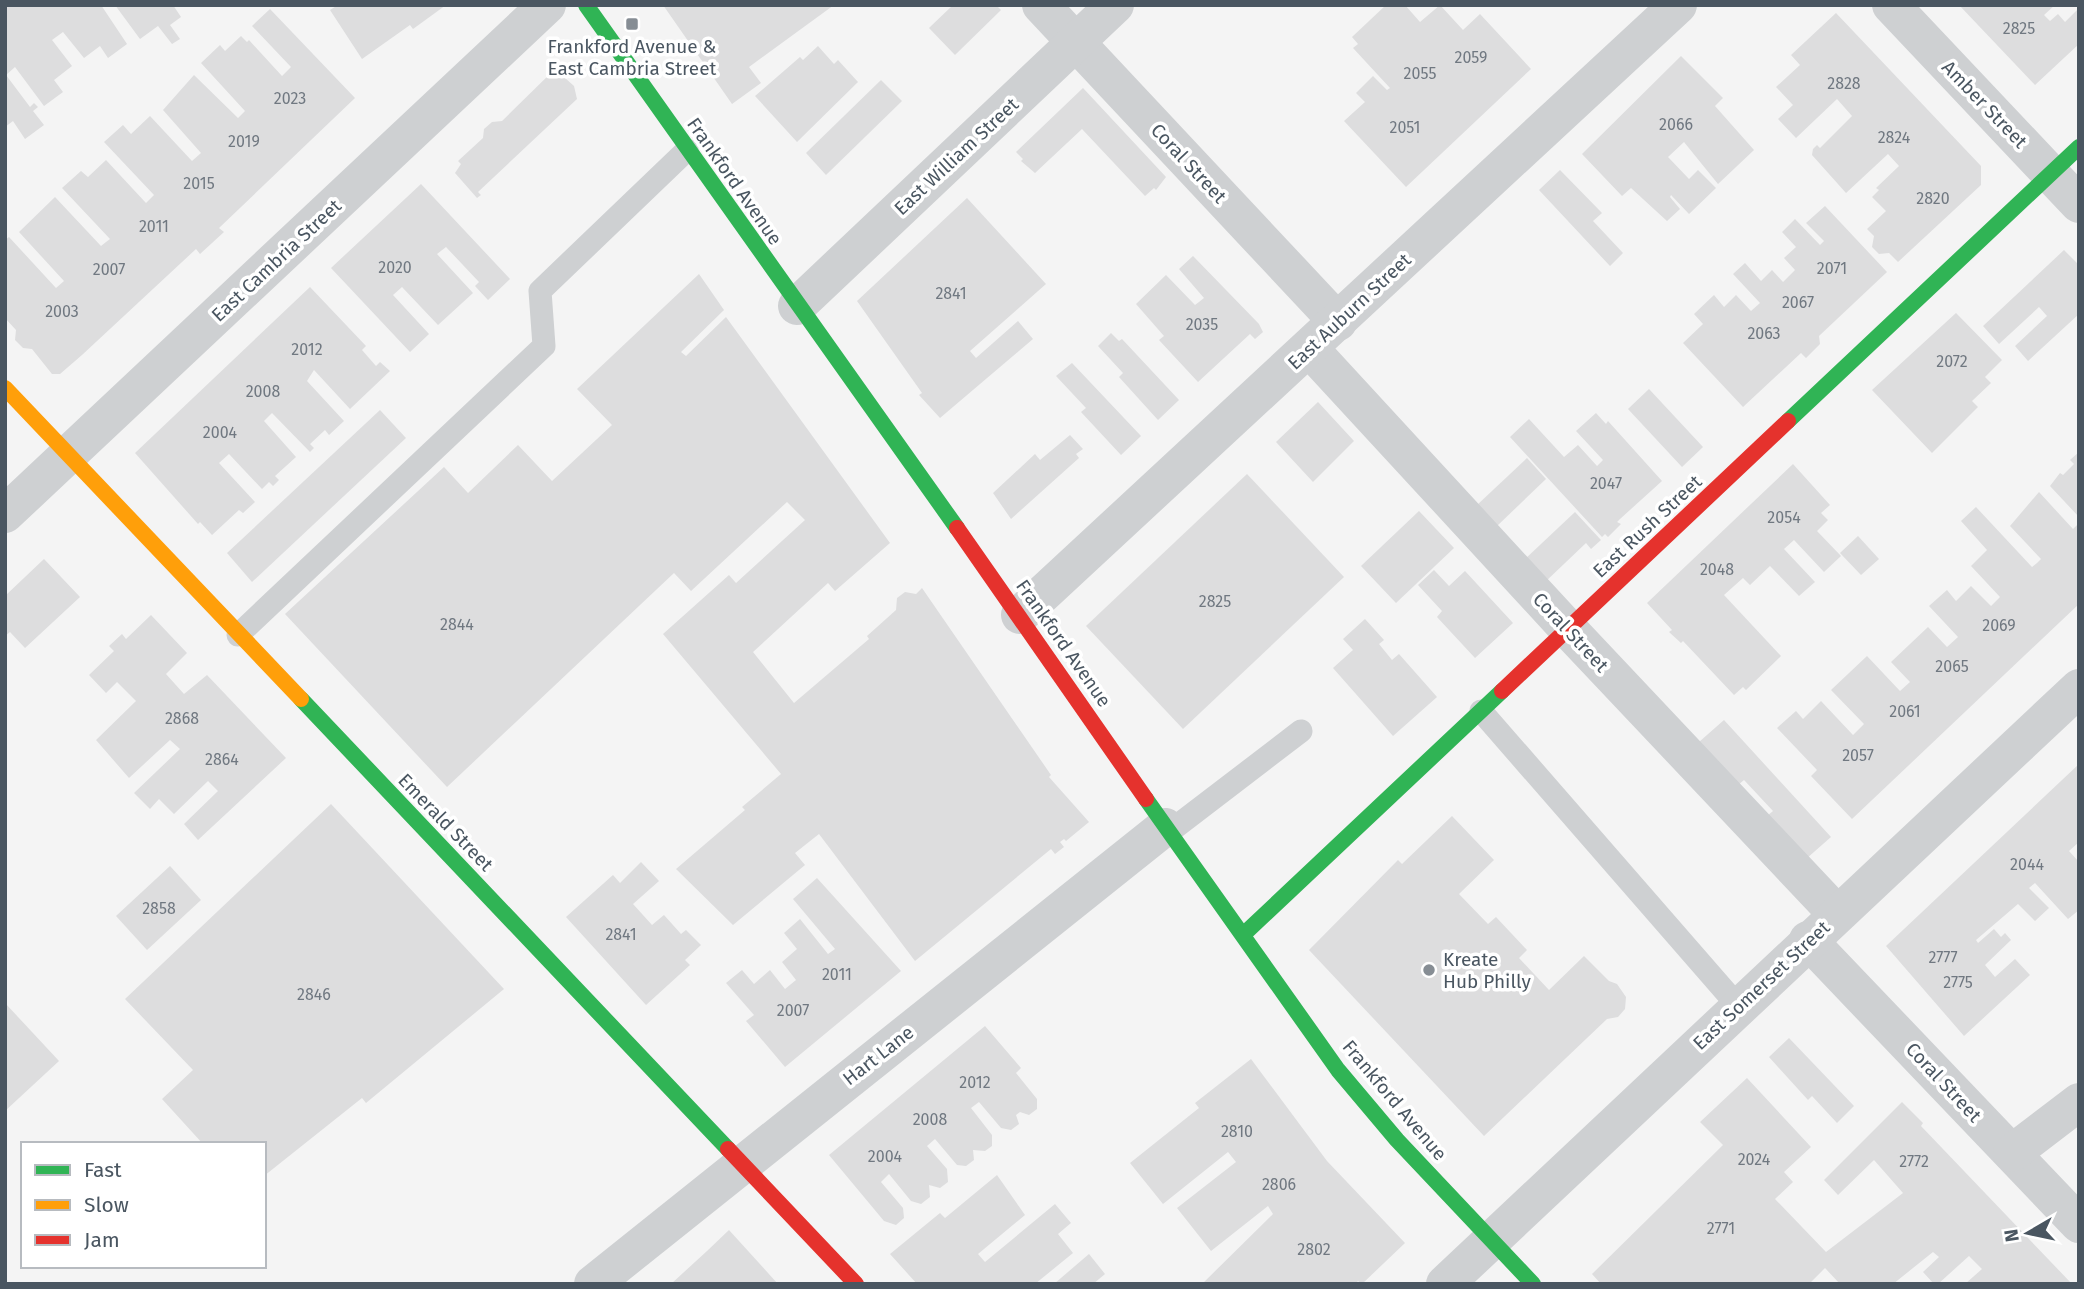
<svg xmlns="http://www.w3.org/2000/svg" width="2084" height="1289" font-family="'Fira Sans',sans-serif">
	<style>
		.building { fill: #ddddde }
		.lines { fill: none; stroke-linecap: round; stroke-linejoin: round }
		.lane { stroke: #ced0d2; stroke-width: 23 }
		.street { stroke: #ced0d2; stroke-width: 38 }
		.fast { stroke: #30b455; stroke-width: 16 }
		.slow { stroke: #ff9f0a; stroke-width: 16 }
		.jam { stroke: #e5322d; stroke-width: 16 }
		.poi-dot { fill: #868d94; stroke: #fff; stroke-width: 2.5 }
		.labels { text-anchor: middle; stroke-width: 7; stroke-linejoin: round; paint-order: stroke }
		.number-label { font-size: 16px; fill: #707881 }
		.poi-label { font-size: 19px; fill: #4a5661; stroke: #fff }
		.street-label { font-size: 19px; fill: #4a5661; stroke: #fff }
	</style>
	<rect width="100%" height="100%" fill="#f4f4f4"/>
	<g class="building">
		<polygon points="5,5 101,5 127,44 108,58 100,46 84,58 63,32 52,40 72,66 54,80 63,92 44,106 15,67 6,75 30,107 34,103 38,107 33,111 44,125 25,139 13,121 5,127"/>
		<polygon points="115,5 173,5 181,17 170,25 180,39 172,44 158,26 140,39"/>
		<polygon points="338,5 446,5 413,29 410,25 362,59 330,10"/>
		<polygon points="663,5 834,5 749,67 761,83 732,104"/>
		<polygon points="953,5 996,5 1001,10 955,55 929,28"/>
		<polygon points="1386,5 1405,5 1420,22 1440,5 1463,30 1480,14 1531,69 1406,187 1344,121 1365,102 1356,93 1373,76 1387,90 1390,88 1353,48 1358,44 1352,37"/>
		<polygon points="1959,5 2055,5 2044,15 2050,21 2058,14 2065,22 2079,8 2079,44 2035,85"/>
		<polygon points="270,9 355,98 219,228 224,232 200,254 196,249 82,355 60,374 52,374 32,349 23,348 15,340 16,330 5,318 5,240 9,237 56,288 64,281 19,232 55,197 101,246 106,242 110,239 62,188 81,171 88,177 106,160 146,203 154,195 104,142 123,125 131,134 150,116 192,161 201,153 163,110 194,75 238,118 245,111 201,63 220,45 225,51 241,36 247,42 249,40 282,76 291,67 252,26"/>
		<polygon points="1836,13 1981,166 1981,185 1898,262 1889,253 1879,254 1872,247 1874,236 1867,229 1886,211 1872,197 1879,190 1876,188 1899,166 1888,154 1846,193 1812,155 1813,149 1817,145 1820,148 1852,116 1837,99 1796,138 1778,119 1793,105 1776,87 1800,65 1791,55"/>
		<polygon points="818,46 834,64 838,60 858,82 797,142 755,96 800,57 803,60"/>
		<polygon points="1681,56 1723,98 1715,106 1754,150 1718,184 1684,142 1668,157 1689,179 1698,170 1716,188 1689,214 1671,195 1670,197 1680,209 1667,221 1631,188 1622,196 1582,154"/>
		<polygon points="555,69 574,86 577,99 478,192 481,195 477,198 455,173 461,164 458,161 483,138 484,129 492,122 502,121"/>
		<polygon points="881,80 902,101 826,175 806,153"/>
		<polygon points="1083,88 1166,177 1156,190 1154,188 1145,196 1082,129 1035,173 1021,161 1023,159 1016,152"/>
		<polygon points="1560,170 1602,213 1593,221 1623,253 1610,266 1539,190"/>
		<polygon points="421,184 510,279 488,300 475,286 479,282 446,247 437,254 473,293 438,325 402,287 393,295 429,334 410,352 331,268"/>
		<polygon points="967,198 1046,284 970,351 976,358 1018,321 1033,339 940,418 919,395 922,393 857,301"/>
		<polygon points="1825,206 1887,272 1819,336 1820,344 1806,358 1801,353 1743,407 1683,343 1703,324 1694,314 1714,295 1724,307 1736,295 1751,311 1760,303 1733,274 1745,263 1761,281 1772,270 1783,282 1795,270 1784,258 1796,247 1782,232 1795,219 1820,245 1824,241 1806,223"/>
		<polygon points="2064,250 2079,265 2079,314 2028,361 2015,346 2047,316 2039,307 1999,344 1983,326"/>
		<polygon points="1193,256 1259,324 1263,332 1255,339 1250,334 1198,382 1159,340 1164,336 1136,304 1166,275 1195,305 1199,302 1204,298 1179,269"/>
		<polygon points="699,274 724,310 681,352 686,356 726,317 890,543 835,591 828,583 753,652 794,703 869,639 867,636 896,610 897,598 905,592 916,594 922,588 1051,775 1049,777 1089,822 1066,841 1064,839 1060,842 1064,847 1055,854 1051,849 915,961 819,834 795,853 805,865 733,925 676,869 745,810 742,807 781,774 663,634 729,575 736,583 805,520 787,502 691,591 674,573 447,787 285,614 444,467 468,493 518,445 552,481 612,425 577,389"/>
		<polygon points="310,287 366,346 362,350 376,366 380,362 390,371 350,409 314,370 307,381 344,421 329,435 325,430 310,444 314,448 310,452 272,413 264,421 296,457 275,476 279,480 273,486 269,482 262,489 229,454 219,463 255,502 243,513 239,510 212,535 200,522 198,524 135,453"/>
		<polygon points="1956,313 2002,360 1985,377 1991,383 1972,401 1978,407 1932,453 1872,390"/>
		<polygon points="1111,333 1119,341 1122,339 1179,400 1158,420 1119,377 1123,373 1098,346"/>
		<polygon points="1072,363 1141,436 1121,455 1081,412 1086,408 1056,376"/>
		<polygon points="1649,389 1703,447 1682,467 1628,409"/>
		<polygon points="1318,402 1354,441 1313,482 1276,442"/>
		<polygon points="380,410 406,438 252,582 227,553"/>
		<polygon points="1596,413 1606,424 1608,421 1662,481 1620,519 1617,522 1621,524 1608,537 1605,534 1602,537 1510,437 1529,419 1564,457 1578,445 1597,466 1603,460 1576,431"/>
		<polygon points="1070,435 1083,449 1076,454 1079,458 1011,519 993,493 1035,454 1040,460"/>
		<polygon points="2079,452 2079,517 2050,486 2060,473 2063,475 2074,464 2070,460"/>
		<polygon points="1527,458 1546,479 1496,527 1476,506"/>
		<polygon points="1793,464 1830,505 1821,513 1828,520 1817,531 1841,556 1824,572 1794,540 1784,549 1815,582 1799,596 1770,566 1750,585 1743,578 1724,595 1781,656 1746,690 1743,687 1734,695 1683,641 1681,643 1669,632 1672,630 1647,603"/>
		<polygon points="1247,474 1344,577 1183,729 1086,626"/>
		<polygon points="2039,492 2073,529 2079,523 2079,604 1852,819 1811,776 1817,770 1777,728 1796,711 1803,719 1821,701 1853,735 1864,724 1831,690 1867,656 1900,691 1910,682 1891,662 1928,627 1947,647 1958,637 1929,606 1947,590 1956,601 1971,586 1991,606 2000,597 1971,566 1987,550 1961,521 1976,507 2032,567 2037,563 2041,559 2010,526"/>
		<polygon points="1419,511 1454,548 1396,603 1361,566"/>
		<polygon points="1575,512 1601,540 1591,549 1586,543 1544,583 1523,561"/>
		<polygon points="1858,536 1879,559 1861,575 1840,553"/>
		<polygon points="44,559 80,597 25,648 10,632 5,636 5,596"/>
		<polygon points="1434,570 1449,586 1465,571 1513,623 1475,658 1437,617 1442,611 1418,585"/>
		<polygon points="151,615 187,653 166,674 184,694 207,675 286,758 198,840 184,824 218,791 208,781 174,814 159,799 150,809 134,793 180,749 170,740 129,778 96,740 136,701 117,682 106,693 89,675 114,651 109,646 122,634 126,639"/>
		<polygon points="1365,619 1384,640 1379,644 1392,660 1399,654 1437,697 1393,736 1333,668 1353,650 1343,639"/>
		<polygon points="1724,720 1831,837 1806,859 1767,816 1773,811 1744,780 1738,785 1699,742"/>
		<polygon points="2079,764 2079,842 2069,851 2079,862 2079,910 2068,919 2035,883 2029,888 2049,908 2035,921 2018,904 1976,940 1978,943 1994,929 2001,937 2005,933 2011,940 1985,965 1995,977 2015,959 2030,975 1964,1036 1886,946"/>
		<polygon points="331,804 504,989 366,1103 362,1098 264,1176 264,1144 203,1144 162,1099 193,1070 125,999"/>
		<polygon points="1452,816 1494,860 1459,894 1488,924 1496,917 1527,950 1519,958 1549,990 1584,956 1609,981 1617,984 1626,997 1625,1009 1618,1017 1607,1019 1484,1136 1309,950 1398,860 1402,864"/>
		<polygon points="641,862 659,881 633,904 652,925 664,915 681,934 686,930 701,945 685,960 690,965 646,1005 566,917 613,875 620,883"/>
		<polygon points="170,866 201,900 147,950 116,916"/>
		<polygon points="817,878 901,971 785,1067 746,1021 754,1015 726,983 742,970 754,984 770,970 785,989 796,980 782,962 797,949 784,933 800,919 828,954 835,949 793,899"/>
		<polygon points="5,1003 59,1061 5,1111"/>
		<polygon points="985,1026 1021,1068 1016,1073 1037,1099 1037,1109 1029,1115 1020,1112 1016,1115 1019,1124 1011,1130 1001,1128 979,1102 971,1108 992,1135 992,1146 985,1151 973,1150 974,1160 966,1166 957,1165 935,1139 927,1146 947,1169 948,1182 940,1188 929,1185 930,1197 921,1204 911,1201 889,1174 881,1182 903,1208 904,1218 896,1225 884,1221 829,1155"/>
		<polygon points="1789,1038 1854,1106 1837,1123 1812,1096 1808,1100 1769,1057"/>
		<polygon points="1251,1059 1327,1161 1405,1243 1362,1284 1358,1281 1355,1284 1202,1284 1273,1214 1268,1206 1211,1251 1177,1208 1236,1162 1228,1152 1163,1204 1130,1163 1199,1108 1195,1103"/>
		<polygon points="1747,1078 1811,1147 1784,1172 1793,1182 1775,1199 1826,1252 1903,1193 1874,1160 1838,1195 1824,1180 1902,1102 1923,1123 1921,1126 2072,1284 1965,1284 1982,1269 1969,1256 1938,1284 1934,1284 1923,1272 1939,1257 1933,1252 1893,1284 1840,1284 1825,1268 1809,1284 1601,1284 1592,1274 1723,1145 1700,1122"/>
		<polygon points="997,1175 1025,1215 978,1254 985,1262 1055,1204 1071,1223 1058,1234 1073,1253 1035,1284 917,1284 890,1254 940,1213 945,1218"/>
		<polygon points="729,1230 778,1284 671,1284 707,1251"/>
		<polygon points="1089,1254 1105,1274 1093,1284 1054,1284"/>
	</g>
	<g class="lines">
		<g class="lane">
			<polyline points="238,635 544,346 540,291 687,150"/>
			<polyline points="1481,711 1738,1006"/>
			<polyline points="1169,832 1301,731"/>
		</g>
		<g class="street">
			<polyline points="1041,5 1338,322"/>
			<polyline points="1891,5 2079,204"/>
			<polyline points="797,306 1115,5"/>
			<polyline points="1309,348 1568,629 1837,914"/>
			<polyline points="5,514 547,5"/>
			<polyline points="1020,615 1678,5"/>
			<polyline points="1808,940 2079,1224"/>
			<polyline points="2012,1153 2079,1102"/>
			<polyline points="593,1284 1165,827"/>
			<polyline points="1445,1284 2079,688"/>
		</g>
		<g class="fast">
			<polyline points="586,5 957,528"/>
			<polyline points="1788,421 2079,147"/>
			<polyline points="301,699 728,1149"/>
			<polyline points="1146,799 1338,1070 1397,1140 1533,1284"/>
			<polyline points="1244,934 1502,691"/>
		</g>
		<polyline class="slow" points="5,388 301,699"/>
		<g class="jam">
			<polyline points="957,528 1146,799"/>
			<polyline points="1502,691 1788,421"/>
			<polyline points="728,1149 856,1284"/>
		</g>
	</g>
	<g class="poi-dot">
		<rect x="625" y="17" width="14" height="14" rx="3.5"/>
		<circle cx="1429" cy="970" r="7"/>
	</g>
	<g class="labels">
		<g class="number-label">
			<text x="2019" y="34">2825</text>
			<text x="1471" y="63">2059</text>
			<text x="1420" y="79">2055</text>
			<text x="1844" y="89">2828</text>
			<text x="290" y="104">2023</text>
			<text x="1676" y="130">2066</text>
			<text x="1405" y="133">2051</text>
			<text x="1894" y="143">2824</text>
			<text x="244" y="147">2019</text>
			<text x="199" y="189">2015</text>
			<text x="1933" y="204">2820</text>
			<text x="154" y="232">2011</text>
			<text x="395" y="273">2020</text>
			<text x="1832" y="274">2071</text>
			<text x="109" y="275">2007</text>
			<text x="951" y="299">2841</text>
			<text x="1798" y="308">2067</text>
			<text x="62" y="317">2003</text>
			<text x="1202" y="330">2035</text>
			<text x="1764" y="339">2063</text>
			<text x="307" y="355">2012</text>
			<text x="1952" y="367">2072</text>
			<text x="263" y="397">2008</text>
			<text x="220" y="438">2004</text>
			<text x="1606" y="489">2047</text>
			<text x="1784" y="523">2054</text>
			<text x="1717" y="575">2048</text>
			<text x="1215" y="607">2825</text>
			<text x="457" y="630">2844</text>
			<text x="1999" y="631">2069</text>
			<text x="1952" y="672">2065</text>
			<text x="1905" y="717">2061</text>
			<text x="182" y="724">2868</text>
			<text x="1858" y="761">2057</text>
			<text x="222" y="765">2864</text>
			<text x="2027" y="870">2044</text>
			<text x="159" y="914">2858</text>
			<text x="621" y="940">2841</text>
			<text x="1943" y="963">2777</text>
			<text x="837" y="980">2011</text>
			<text x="1958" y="988">2775</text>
			<text x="314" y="1000">2846</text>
			<text x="793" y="1016">2007</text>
			<text x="975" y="1088">2012</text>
			<text x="930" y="1125">2008</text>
			<text x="1237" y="1137">2810</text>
			<text x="885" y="1162">2004</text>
			<text x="1754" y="1165">2024</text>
			<text x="1914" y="1167">2772</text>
			<text x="1279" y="1190">2806</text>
			<text x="1721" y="1234">2771</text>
			<text x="1314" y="1255">2802</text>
		</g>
		<g class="poi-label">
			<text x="632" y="53">Frankford Avenue &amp;<tspan x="632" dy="22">East Cambria Street</tspan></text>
			<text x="1443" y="966" text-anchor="start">Kreate<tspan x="1443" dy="22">Hub Philly</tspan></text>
		</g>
		<g class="street-label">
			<text transform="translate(1985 104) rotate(46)" y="7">Amber Street</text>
			<text transform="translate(956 156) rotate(-43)" y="7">East William Street</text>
			<text transform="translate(1189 163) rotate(47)" y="7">Coral Street</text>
			<text transform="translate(735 181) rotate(55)" y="7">Frankford Avenue</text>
			<text transform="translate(276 260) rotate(-43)" y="7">East Cambria Street</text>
			<text transform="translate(1349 311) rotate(-43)" y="7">East Auburn Street</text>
			<text transform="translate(1647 526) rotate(-43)" y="7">East Rush Street</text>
			<text transform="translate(1571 632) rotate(47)" y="7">Coral Street</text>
			<text transform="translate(1064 643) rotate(55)" y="7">Frankford Avenue</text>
			<text transform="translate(446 822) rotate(46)" y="7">Emerald Street</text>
			<text transform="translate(1761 985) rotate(-43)" y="7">East Somerset Street</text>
			<text transform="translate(878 1055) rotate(-38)" y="7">Hart Lane</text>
			<text transform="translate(1944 1082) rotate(47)" y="7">Coral Street</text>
			<text transform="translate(1395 1100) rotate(50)" y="7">Frankford Avenue</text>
		</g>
	</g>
	<rect width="2084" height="1289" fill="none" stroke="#4a5661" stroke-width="14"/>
	<rect x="21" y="1142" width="245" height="126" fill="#ffffff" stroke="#b7bbc0" stroke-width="2"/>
	<rect x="35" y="1165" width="35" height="10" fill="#30b455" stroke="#b7bbc0" stroke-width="2"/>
	<text x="84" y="1177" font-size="21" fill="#4a5661">Fast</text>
	<rect x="35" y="1200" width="35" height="10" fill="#ff9f0a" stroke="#b7bbc0" stroke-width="2"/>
	<text x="84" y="1212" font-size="21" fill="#4a5661">Slow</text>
	<rect x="35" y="1235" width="35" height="10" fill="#e5322d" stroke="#b7bbc0" stroke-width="2"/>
	<text x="84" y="1247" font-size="21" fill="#4a5661">Jam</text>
	<g transform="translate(2028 1233) rotate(261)" stroke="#ffffff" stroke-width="5" paint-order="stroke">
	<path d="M0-5L12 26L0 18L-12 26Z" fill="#4a5661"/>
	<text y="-10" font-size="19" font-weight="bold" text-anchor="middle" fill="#4a5661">N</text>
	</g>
</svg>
